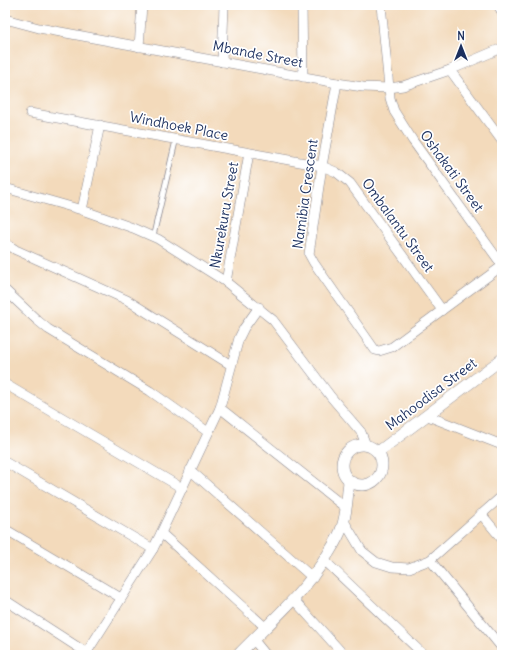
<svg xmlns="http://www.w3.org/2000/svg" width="507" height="660" font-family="Delius,sans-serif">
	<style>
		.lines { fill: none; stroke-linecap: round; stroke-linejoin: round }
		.service-casing { stroke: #87848c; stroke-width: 6 }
		.minor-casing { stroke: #87848c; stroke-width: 10 }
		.tertiary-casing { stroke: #87848c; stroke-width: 12 }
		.service { stroke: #fff; stroke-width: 4.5 }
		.minor { stroke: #fff; stroke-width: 9 }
		.tertiary { stroke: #fff; stroke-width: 11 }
		.labels { text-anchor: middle; stroke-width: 3.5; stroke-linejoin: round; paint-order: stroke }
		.street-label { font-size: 14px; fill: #1b2f5e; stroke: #fff }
	</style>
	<rect width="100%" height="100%" fill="#fff"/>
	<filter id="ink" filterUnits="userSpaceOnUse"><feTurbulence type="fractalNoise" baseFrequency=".025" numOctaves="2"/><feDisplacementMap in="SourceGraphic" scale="8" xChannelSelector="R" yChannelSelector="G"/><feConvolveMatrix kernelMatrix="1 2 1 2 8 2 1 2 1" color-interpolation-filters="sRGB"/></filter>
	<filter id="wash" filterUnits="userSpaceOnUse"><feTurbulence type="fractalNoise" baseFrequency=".012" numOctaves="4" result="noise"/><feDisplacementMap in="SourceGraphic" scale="16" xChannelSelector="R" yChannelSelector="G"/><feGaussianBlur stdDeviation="0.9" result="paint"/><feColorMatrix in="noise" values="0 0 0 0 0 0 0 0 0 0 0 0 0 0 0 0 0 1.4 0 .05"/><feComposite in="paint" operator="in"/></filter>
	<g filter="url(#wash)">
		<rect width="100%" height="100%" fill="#f3dabb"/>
	</g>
	<g filter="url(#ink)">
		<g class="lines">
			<defs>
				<polyline id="service" points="153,237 176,139"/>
				<g id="minor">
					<polyline points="302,5 303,77"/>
					<polyline points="381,5 390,98 394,111 413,141 502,265"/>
					<polyline points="498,5 502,12"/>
					<polyline points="5,19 39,28 337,83 363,87 389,88 403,86 450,70 502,48"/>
					<polyline points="139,47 142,5"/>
					<polyline points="222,62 224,5"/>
					<polyline points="450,70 502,141"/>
					<polyline points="337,83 322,166 309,254 314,263 375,350 379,351 392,347 502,266"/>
					<polyline points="30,113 322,166 336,172 350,183 442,310"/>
					<polyline points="5,188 82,210 133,228 158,239 226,282 273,320 331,397 361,432 366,445"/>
					<polyline points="82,210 100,125"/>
					<polyline points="5,243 16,250 127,300 231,365"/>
					<polyline points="226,282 249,153"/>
					<polyline points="5,290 37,320 48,329 150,391 208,432"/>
					<polyline points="5,384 182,488"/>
					<polyline points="220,408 346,508"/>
					<polyline points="428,416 502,445"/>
					<polyline points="5,462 153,549"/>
					<polyline points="190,470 313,578"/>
					<polyline points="481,514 502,539"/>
					<polyline points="344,521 362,551 376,562 392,567 409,568 430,560 502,496"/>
					<polyline points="5,529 121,598"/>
					<polyline points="161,533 265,627"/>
					<polyline points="324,560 424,655"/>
					<polyline points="430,560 502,648"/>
					<polyline points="5,600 90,655"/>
					<polyline points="294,600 344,655"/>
					<polyline points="253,639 266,655"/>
					<polyline points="85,655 153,549 161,533 220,408 239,338 244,328 259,307"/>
				</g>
				<g id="tertiary">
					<circle cx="362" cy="465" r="20"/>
					<polyline points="378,452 502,359"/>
					<path d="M 238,655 C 270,622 303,595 328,554 C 333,546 339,537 342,527 C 347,513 347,497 349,482"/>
				</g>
			</defs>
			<use href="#service" class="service-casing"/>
			<use href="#minor" class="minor-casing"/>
			<use href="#tertiary" class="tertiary-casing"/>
			<use href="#service" class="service"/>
			<use href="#minor" class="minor"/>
			<use href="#tertiary" class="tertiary"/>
		</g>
	</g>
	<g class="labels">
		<g class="street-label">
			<text transform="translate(258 54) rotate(11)" y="5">Mbande Street</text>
			<text transform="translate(179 126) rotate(11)" y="5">Windhoek Place</text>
			<text transform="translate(452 171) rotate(54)" y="5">Oshakati Street</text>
			<text transform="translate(305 194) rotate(-82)" y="5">Namibia Crescent</text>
			<text transform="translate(224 215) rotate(-80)" y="5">Nkurekuru Street</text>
			<text transform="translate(398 225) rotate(54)" y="5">Ombalantu Street</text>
			<text transform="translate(431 394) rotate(-37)" y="5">Mahoodisa Street</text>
		</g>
	</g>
	<rect width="507" height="660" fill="none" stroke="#fff" stroke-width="20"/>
	<g transform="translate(461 46)" stroke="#ffffff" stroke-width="3" paint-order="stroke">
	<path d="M0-3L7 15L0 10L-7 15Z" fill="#1b2f5e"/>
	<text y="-6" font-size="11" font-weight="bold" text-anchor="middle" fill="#1b2f5e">N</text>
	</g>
</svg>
